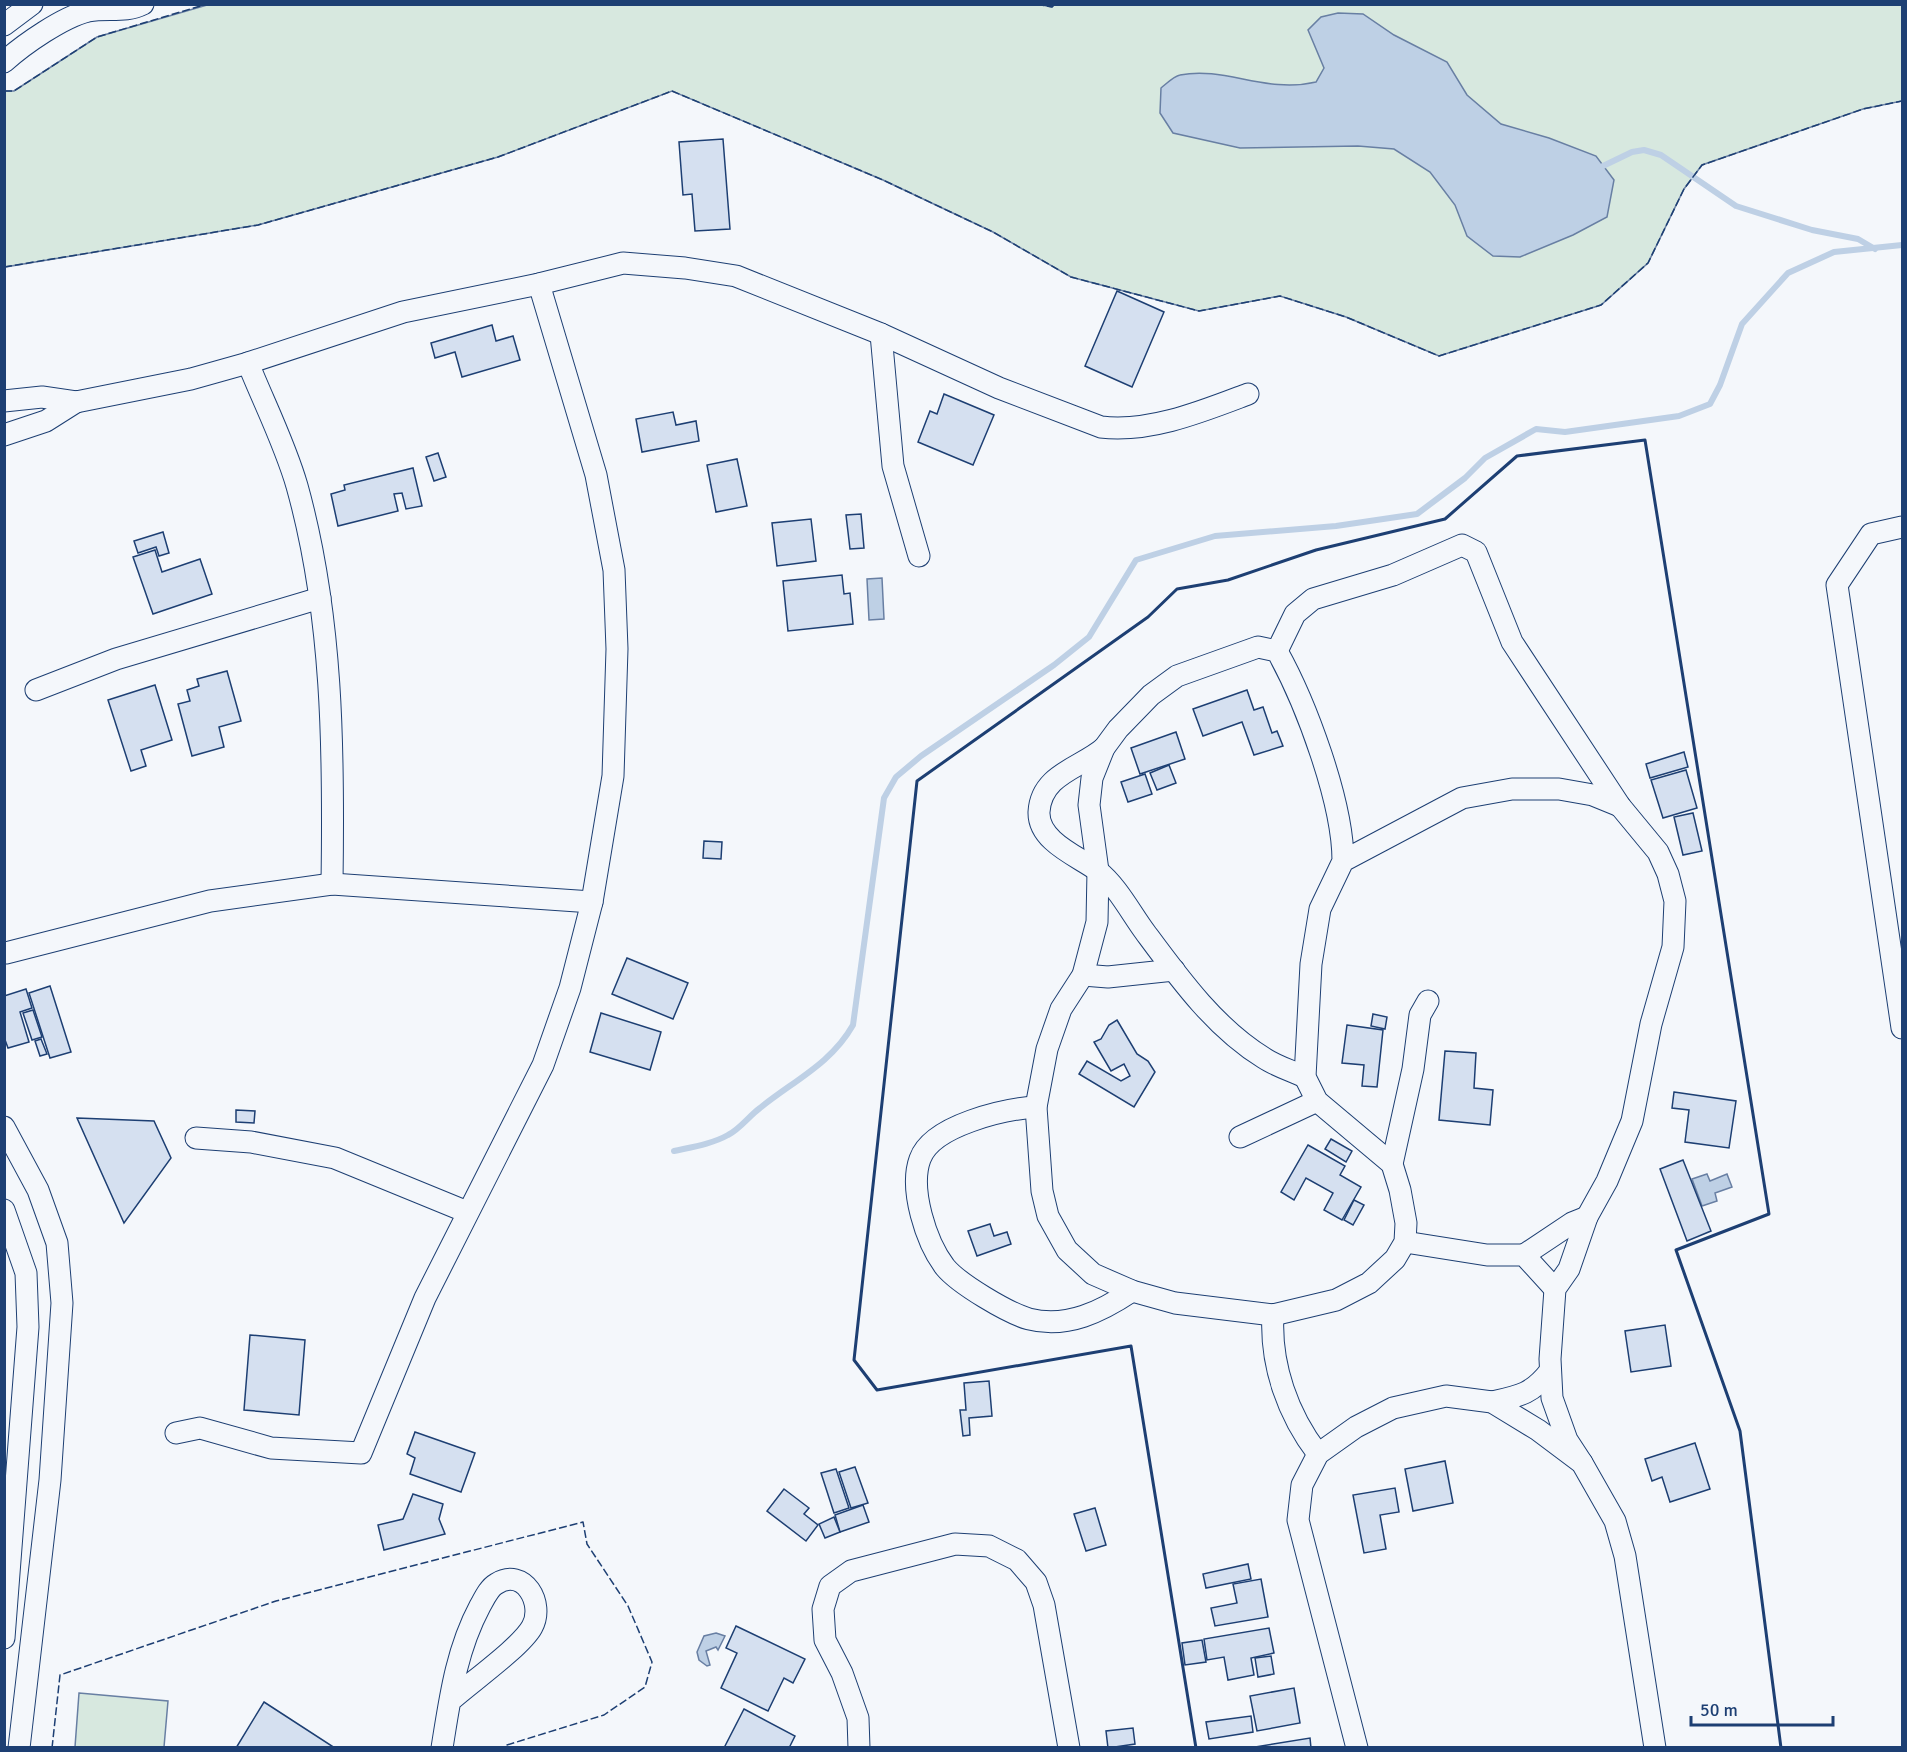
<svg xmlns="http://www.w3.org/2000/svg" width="1907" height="1752" font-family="Signika,sans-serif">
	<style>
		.green { fill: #d7e8df; stroke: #687fa3; stroke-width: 1.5 }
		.water { fill: #bed0e5; stroke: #687fa3; stroke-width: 1.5 }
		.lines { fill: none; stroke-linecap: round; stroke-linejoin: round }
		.stream { stroke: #bed0e5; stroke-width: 6 }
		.building { fill: #d5e0f0; stroke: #1d3f73; stroke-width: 1.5 }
		.minor-casing { stroke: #1d3f73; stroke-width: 23 }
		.minor { stroke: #f4f7fb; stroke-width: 21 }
		.fence { stroke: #1d3f73; stroke-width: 1.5; stroke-dasharray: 8 3; stroke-linecap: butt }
		.wall { stroke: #1d3f73; stroke-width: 3 }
	</style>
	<rect width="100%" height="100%" fill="#f4f7fb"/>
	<g class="green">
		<polygon points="1036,4 1052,7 1055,4 1902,5 1902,101 1863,109 1702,165 1684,189 1648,263 1601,305 1439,356 1346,317 1280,296 1199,311 1071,277 993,232 883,180 672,91 498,157 258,225 5,267 5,91 14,91 97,37 207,5"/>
		<polygon points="79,1693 168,1701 164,1747 75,1747"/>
	</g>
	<g class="water">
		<path d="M 1338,13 L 1363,14 L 1394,35 L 1447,62 L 1467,95 L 1501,124 L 1549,138 L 1596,156 L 1614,180 L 1607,217 L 1573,235 L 1520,257 L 1493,256 L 1467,236 L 1455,205 L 1430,172 L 1394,149 L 1358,146 L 1240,148 L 1173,133 L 1160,113 L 1161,88 C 1166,84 1174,76 1180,75 C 1225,66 1266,94 1316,82 L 1324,68 L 1308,30 L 1321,17 Z"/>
		<polygon points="882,578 884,619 869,620 867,579"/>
		<polygon points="1707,1174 1710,1181 1727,1174 1732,1187 1715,1193 1717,1201 1702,1206 1692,1179"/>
		<polygon points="716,1633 725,1636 718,1650 716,1647 706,1651 710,1665 707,1666 699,1660 697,1652 704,1636"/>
	</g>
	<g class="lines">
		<g class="stream">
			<polyline points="1603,166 1632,152 1644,150 1661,155 1736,206 1812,230 1858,239 1875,249"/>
			<path d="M 674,1151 C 692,1147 712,1144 728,1135 C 740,1129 749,1116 760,1108 C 793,1081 831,1064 853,1025 L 884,798 L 896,777 L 921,756 L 1054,665 L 1089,637 L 1136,560 L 1215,536 L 1336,526 L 1417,514 L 1465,478 L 1485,458 L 1536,429 L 1565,432 L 1679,416 L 1710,404 L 1720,385 L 1742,324 L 1788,273 L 1834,252 L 1902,245"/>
		</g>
	</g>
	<g class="building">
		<polygon points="723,139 730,229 695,231 692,194 683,195 679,142"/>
		<polygon points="1117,291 1164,312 1132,387 1085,366"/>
		<polygon points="492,325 496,341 513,336 520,360 462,377 455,352 435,358 431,343"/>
		<polygon points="944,394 994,415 973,465 918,442 930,411 937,414"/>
		<polygon points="673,412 676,425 696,421 699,441 642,452 636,419"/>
		<polygon points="438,453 446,477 434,481 426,457"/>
		<polygon points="737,459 747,506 716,512 707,465"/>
		<polygon points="413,468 422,506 406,509 402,493 394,494 398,511 338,526 331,494 345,490 344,485"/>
		<polygon points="861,514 864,548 850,549 846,515"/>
		<polygon points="811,519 816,561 777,566 772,523"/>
		<polygon points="163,532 169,553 159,556 156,547 138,553 134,541"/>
		<polygon points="155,550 162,572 200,559 212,594 153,614 133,557"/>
		<polygon points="842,575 844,594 850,593 853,624 788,631 783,581"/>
		<polygon points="227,671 241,721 219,727 224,747 192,756 178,704 190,701 187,690 199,686 197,679"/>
		<polygon points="155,685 172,740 141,750 146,766 131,771 108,700"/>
		<polygon points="1247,690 1254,710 1263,707 1272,733 1277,731 1283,746 1254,755 1242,722 1203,736 1193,709"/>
		<polygon points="1176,732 1185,759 1140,774 1131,748"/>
		<polygon points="1684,752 1688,767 1650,778 1646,764"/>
		<polygon points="1169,765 1176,783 1157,790 1150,773"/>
		<polygon points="1686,770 1697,808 1663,818 1651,780"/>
		<polygon points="1145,774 1152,794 1128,802 1121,782"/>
		<polygon points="1693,813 1702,851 1683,855 1674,817"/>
		<polygon points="704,841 722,842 721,859 703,858"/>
		<polygon points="627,958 688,983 673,1019 612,994"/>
		<polygon points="50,986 71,1052 50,1058 29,993"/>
		<polygon points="26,989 32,1008 20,1012 29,1042 8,1048 4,1037 4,996"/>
		<polygon points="33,1010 42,1037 32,1040 23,1013"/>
		<polygon points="601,1013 661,1032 650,1070 590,1052"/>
		<polygon points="1373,1014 1387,1017 1385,1029 1371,1026"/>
		<polygon points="1117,1020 1137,1054 1148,1061 1155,1072 1134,1107 1079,1074 1087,1061 1121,1081 1130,1076 1124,1064 1111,1071 1094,1042 1101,1039 1109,1025"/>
		<polygon points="1347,1025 1383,1030 1377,1087 1362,1086 1364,1065 1342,1063"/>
		<polygon points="41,1039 47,1054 40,1056 35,1041"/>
		<polygon points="1445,1051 1476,1053 1474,1088 1493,1090 1490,1125 1439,1120"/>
		<polygon points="1674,1092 1736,1101 1729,1148 1685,1142 1689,1110 1672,1108"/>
		<polygon points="236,1110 255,1111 254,1123 236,1122"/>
		<polygon points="77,1118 154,1121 171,1158 124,1223"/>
		<polygon points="1331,1139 1352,1151 1346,1162 1325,1149"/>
		<polygon points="1308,1145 1345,1166 1340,1175 1361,1187 1342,1220 1324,1210 1333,1193 1306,1178 1294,1200 1281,1192"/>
		<polygon points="1683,1160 1711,1231 1687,1241 1660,1169"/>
		<polygon points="1354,1200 1364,1205 1353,1225 1344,1220"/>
		<polygon points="990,1224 994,1236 1007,1232 1011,1244 977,1256 968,1231"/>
		<polygon points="1665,1325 1671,1366 1631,1372 1625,1331"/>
		<polygon points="250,1335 305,1340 299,1415 244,1410"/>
		<polygon points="989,1381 992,1416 969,1418 970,1435 963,1436 960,1410 966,1410 964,1383"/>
		<polygon points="415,1432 475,1453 461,1492 410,1474 415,1458 407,1454"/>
		<polygon points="1695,1443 1710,1489 1670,1502 1662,1477 1652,1481 1645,1459"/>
		<polygon points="1445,1461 1453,1503 1413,1511 1405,1469"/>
		<polygon points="855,1467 868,1503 851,1508 839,1472"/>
		<polygon points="836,1469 849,1508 834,1513 821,1473"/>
		<polygon points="1395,1488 1399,1512 1380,1515 1386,1549 1364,1553 1353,1495"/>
		<polygon points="784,1489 809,1508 804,1514 818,1525 806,1541 767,1511"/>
		<polygon points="413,1494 443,1504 439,1519 445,1534 384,1550 378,1525 403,1519"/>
		<polygon points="863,1505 869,1522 840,1532 835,1515"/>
		<polygon points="1095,1508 1106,1545 1086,1551 1074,1514"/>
		<polygon points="834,1517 840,1532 825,1538 819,1524"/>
		<polygon points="1248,1564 1251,1579 1206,1588 1203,1574"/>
		<polygon points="1261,1579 1268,1617 1215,1626 1211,1608 1237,1603 1233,1584"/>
		<polygon points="736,1626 805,1659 793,1683 784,1678 768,1711 721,1688 737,1653 726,1648"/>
		<polygon points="1269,1628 1274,1653 1251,1658 1254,1675 1228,1680 1224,1657 1207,1660 1204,1639"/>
		<polygon points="1202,1640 1206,1662 1185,1665 1182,1643"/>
		<polygon points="1271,1656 1274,1674 1258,1677 1255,1658"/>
		<polygon points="1294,1688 1300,1723 1257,1731 1250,1696"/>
		<polygon points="264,1702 335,1748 236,1748"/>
		<polygon points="744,1709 795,1736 789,1748 724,1748"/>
		<polygon points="1251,1716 1253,1732 1209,1739 1206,1722"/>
		<polygon points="1133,1728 1135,1744 1108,1748 1106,1731"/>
		<polygon points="1310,1738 1311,1748 1249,1748"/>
	</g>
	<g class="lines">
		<defs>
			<g id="minor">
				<polyline points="4,25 32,4"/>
				<path d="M 4,62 C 24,44 63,17 88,11 C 107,7 125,13 143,4"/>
				<polyline points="881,334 893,466 919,556"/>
				<path d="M 248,363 C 264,403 285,444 297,486 C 333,615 334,751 332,884"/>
				<path d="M 4,401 L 42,397 L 76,402 L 191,379 L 248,363 L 403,312 L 539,284 L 623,263 L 685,268 L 736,276 L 881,334 L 999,388 L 1101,427 C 1150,433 1203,411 1248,394"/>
				<polyline points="4,435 46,421 76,402"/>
				<polyline points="1902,527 1871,534 1837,585 1902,1028"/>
				<polyline points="1277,651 1295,614 1313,599 1393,575 1462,545 1476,552 1512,642 1620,806 1658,852 1668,874 1675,901 1673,947 1651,1024 1632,1121 1607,1181 1587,1217 1569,1269 1555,1289 1550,1359 1552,1398 1567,1440 1582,1463"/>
				<polyline points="36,690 116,659 320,598"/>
				<path d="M 1104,748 C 1081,768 1041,774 1039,812 C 1038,842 1080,857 1098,871 C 1117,886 1131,913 1145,932 C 1179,978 1215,1028 1264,1058 C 1276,1066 1292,1071 1305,1077"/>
				<path d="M 1343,861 C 1343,802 1306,703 1277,651 L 1258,647 L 1177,676 L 1151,695 L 1118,729 L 1104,748 L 1092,778 L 1089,805 L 1098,871 L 1097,922 L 1083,975 L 1061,1009 L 1047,1049 L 1036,1107 L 1042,1191 L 1048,1216 L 1067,1250 L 1093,1274 L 1132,1291 L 1175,1303 L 1273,1315 L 1336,1300 L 1369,1283 L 1395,1259 L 1405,1242 L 1406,1223 L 1400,1190 L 1392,1164 L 1317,1101 L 1305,1077 L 1311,964 L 1320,909 L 1343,861 L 1462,798 L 1512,789 L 1559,789 L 1593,795 L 1620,806"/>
				<polyline points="6,953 210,901 332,884 592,902"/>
				<polyline points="1083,975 1108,977 1174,970"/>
				<path d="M 1036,1107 C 1005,1109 932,1125 920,1159 C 909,1189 926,1242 945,1267 C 959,1284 1008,1313 1029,1319 C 1067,1329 1102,1311 1132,1291"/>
				<polyline points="4,1127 38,1190 57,1243 62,1303 50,1480 19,1748"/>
				<polyline points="1240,1137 1317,1101"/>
				<polyline points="196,1138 251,1142 335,1158 467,1212"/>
				<polyline points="1392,1164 1413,1069 1420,1015 1428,1001"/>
				<polyline points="4,1210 26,1273 28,1327 4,1638"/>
				<polyline points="1405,1242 1487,1255 1524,1255 1555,1289"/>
				<polyline points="1524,1255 1572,1223 1587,1217"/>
				<path d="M 1273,1315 C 1270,1365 1288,1415 1318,1454"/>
				<path d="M 1492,1402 C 1520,1396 1532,1394 1550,1371"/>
				<polyline points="176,1433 200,1428 271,1448 361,1453 425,1298 543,1065 570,988 592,902 613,776 617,649 614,570 596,475 539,284"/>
				<path d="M 442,1748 C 450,1698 456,1651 480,1606 C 484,1599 489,1588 496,1584 C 524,1566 545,1604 532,1627 C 521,1647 470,1683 450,1701"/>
				<polyline points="859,1748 858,1718 842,1673 825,1640 823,1609 830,1586 851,1571 955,1544 989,1546 1017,1560 1036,1582 1044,1605 1069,1748"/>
				<polyline points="1357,1748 1298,1520 1302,1485 1318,1454 1356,1427 1393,1408 1446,1396 1492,1402 1538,1430 1582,1463 1615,1521 1625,1556 1655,1748"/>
			</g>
		</defs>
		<use href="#minor" class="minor-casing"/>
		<use href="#minor" class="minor"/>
		<g class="fence">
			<polyline points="1036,4 1052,7 1055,4"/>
			<polyline points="4,91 14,91 97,37 207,4"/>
			<polyline points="4,267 258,225 498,157 672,91 883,180 993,232 1071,277 1199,311 1280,296 1346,317 1439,356 1601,305 1648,263 1684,189 1702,165 1863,109 1902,101"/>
			<polyline points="52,1748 60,1675 276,1601 583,1522 587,1544 628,1606 652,1662 645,1687 604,1715 507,1745 506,1748"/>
		</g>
		<polyline class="wall" points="1196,1748 1131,1346 877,1390 854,1360 917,781 1148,617 1177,589 1228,580 1316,550 1445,519 1517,456 1645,440 1769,1214 1676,1250 1740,1431 1781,1748"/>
	</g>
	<rect width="1907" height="1752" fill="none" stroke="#1d3f73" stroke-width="12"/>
	<path d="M1691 1716v9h142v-9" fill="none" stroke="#1d3f73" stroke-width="3"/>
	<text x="1700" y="1716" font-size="18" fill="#1d3f73" stroke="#f4f7fb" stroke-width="4.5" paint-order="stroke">50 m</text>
</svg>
